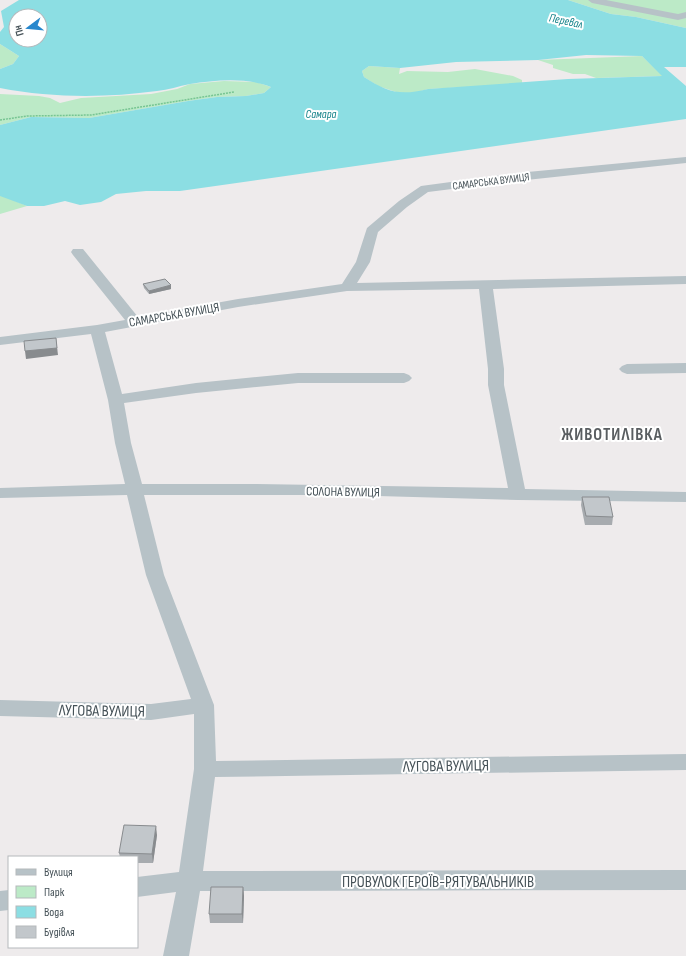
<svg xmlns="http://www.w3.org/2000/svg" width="686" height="956" font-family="'Sofia Sans Condensed',sans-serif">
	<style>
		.green { fill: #bceac7 }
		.water { fill: #8cdee3; fill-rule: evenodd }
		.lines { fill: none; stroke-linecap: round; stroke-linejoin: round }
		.path { stroke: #77c593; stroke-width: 1.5; stroke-dasharray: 2 1; stroke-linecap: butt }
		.minor { fill: #b7c2c7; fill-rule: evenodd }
		.wall { fill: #a7abaf }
		.shaded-wall { fill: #888b8e }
		.building { fill: #c2c7cb; stroke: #888b8e }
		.labels { text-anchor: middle; stroke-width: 4; stroke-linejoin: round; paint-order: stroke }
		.far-street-label { font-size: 11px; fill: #455157; stroke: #fff }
		.far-water-label { font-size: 12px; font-style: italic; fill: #16838a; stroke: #fff }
		.street-label { font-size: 13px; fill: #455157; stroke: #fff }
		.near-street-label { font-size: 16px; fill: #455157; stroke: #fff }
		.district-label { font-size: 17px; font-weight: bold; letter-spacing: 1px; fill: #595d60; stroke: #fff }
	</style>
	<rect width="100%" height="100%" fill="#eeebec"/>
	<g class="green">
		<polygon points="568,0 686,0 686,28 636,17 611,14"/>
		<polygon points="0,44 19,56 13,64 0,69"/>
		<polygon points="642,56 663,76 596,78 585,74 573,74 553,68 553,65 538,60"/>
		<polygon points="369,66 400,68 399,74 407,71 448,72 475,69 513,76 522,80 522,84 428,89 411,94 396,92 378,86 364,77 362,71"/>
		<polygon points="224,81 256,82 271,87 264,93 246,96 217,97 188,101 89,118 31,117 0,125 0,94 39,96 50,98 60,103 81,98 151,94 177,89 190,84"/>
		<polygon points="0,193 1,195 27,206 0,214"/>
	</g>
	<path class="water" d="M 19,0 L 568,0 L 611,14 L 636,17 L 686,28 L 686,67 L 664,67 L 686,86 L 686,119 L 180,191 L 146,191 L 116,194 L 101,202 L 80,205 L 65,201 L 44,206 L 27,206 L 0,196 L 0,125 L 31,117 L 89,118 L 188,101 L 217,97 L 246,96 L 264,93 L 271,87 C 247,77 215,80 190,84 C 179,86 168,90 157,91 C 105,98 52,98 0,88 L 0,69 L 13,64 L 19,56 L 0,44 L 0,32 L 4,27 L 1,11 ZM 16,16 L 40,16 L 40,40 L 16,40 ZM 586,55 L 642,56 L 662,76 L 568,79 L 428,89 C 400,96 387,92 364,77 L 362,71 L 369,66 L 400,68 L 456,62 L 538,60 Z"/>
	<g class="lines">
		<polyline class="path" points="0,120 27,116 91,115 234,92"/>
		<g class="minor">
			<polygon points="588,0 606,0 678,14 686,12 686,18 678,20 592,3"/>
			<path d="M 686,157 L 686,163 L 517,181 L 428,192 L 407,207 L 378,232 L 370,262 L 357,283 L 686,276 L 686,284 L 493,289 L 504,369 L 504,385 L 525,489 L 686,492 L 686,502 L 518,500 L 343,495 L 144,495 L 164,575 L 214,705 L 216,761 L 686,754 L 686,770 L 215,777 L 203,871 L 686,870 L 686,890 L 200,891 L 189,956 L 163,956 L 176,892 L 137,897 L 137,877 L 179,872 L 194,769 L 194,714 L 151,720 L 0,716 L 0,700 L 151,704 L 191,699 L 146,575 L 127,495 L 0,498 L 0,488 L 125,484 L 115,443 L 108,400 L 91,334 L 0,345 L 0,337 L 97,325 L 125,320 L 73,255 L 71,252 L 73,249 L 83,249 L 138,317 L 238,299 L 342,284 L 356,262 L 367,228 L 399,201 L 421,186 L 517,173 ZM 479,289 L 488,369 L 488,385 L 508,488 L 257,484 L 142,484 L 131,443 L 124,403 L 196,393 L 298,383 L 404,383 L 409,381 L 412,378 L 409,375 L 404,373 L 298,373 L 196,383 L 122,394 L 105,332 L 238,307 L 347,291 Z"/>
			<polygon points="686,363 686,373 627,374 622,372 619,369 622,366 627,364"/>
			<polygon points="9,890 9,910 0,911 0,891"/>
		</g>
	</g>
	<g class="wall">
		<polygon points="143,284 171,285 171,289 149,294 144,288"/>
		<polygon points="582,497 613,517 612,525 585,525 581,505"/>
		<polygon points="157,835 153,863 137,863 137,857 120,857 119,853"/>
		<polygon points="243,887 244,896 243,923 210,923 209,914"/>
	</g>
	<g class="shaded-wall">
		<polygon points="171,285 171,289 149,294 149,291"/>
		<polygon points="56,338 58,355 26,359 25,351"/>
		<polygon points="156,826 157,835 153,863 152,854"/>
		<polygon points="243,887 244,896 243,923 242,914"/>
	</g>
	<g class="building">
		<polygon points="165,279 171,285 149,291 143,284"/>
		<polygon points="56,338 57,348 25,351 24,341"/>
		<polygon points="582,497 609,497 613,517 586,516"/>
		<polygon points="124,825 156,826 152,854 119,853"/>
		<polygon points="211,887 243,887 242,914 209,914"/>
	</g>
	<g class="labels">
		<g class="far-street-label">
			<text transform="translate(491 181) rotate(-7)" y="4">САМАРСЬКА ВУЛИЦЯ</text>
		</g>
		<g class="far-water-label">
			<text transform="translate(566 21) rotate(12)" y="4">Перевал</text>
			<text x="321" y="118">Самара</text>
		</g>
		<g class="street-label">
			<text transform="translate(174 314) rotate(-10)" y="5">САМАРСЬКА ВУЛИЦЯ</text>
			<text transform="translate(343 491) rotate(1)" y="5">СОЛОНА ВУЛИЦЯ</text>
		</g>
		<g class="near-street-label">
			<text transform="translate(102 710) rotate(1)" y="6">ЛУГОВА ВУЛИЦЯ</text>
			<text transform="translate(446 765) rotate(-1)" y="6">ЛУГОВА ВУЛИЦЯ</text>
			<text x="438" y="887">ПРОВУЛОК ГЕРОЇВ-РЯТУВАЛЬНИКІВ</text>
		</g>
		<g class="district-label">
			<text x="612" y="440">ЖИВОТИЛІВКА</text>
		</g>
	</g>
	<rect x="8" y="856" width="130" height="92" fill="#ffffff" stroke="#b5b9bc"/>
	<rect x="16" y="869" width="20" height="6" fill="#b7c2c7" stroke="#b5b9bc"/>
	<text x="44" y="876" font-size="12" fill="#455157">Вулиця</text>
	<rect x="16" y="886" width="20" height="12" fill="#bceac7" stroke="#b5b9bc"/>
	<text x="44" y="896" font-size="12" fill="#455157">Парк</text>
	<rect x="16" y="906" width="20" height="12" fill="#8cdee3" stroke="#b5b9bc"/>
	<text x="44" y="916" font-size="12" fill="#455157">Вода</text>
	<rect x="16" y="926" width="20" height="12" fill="#c2c7cb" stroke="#b5b9bc"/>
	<text x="44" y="936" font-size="12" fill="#455157">Будівля</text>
	<g transform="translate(28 28) rotate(254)"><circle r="19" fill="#ffffff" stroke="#b5b9bc"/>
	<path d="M0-3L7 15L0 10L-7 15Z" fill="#2787cd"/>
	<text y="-6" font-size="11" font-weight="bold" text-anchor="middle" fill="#455157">Пн</text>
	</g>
</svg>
